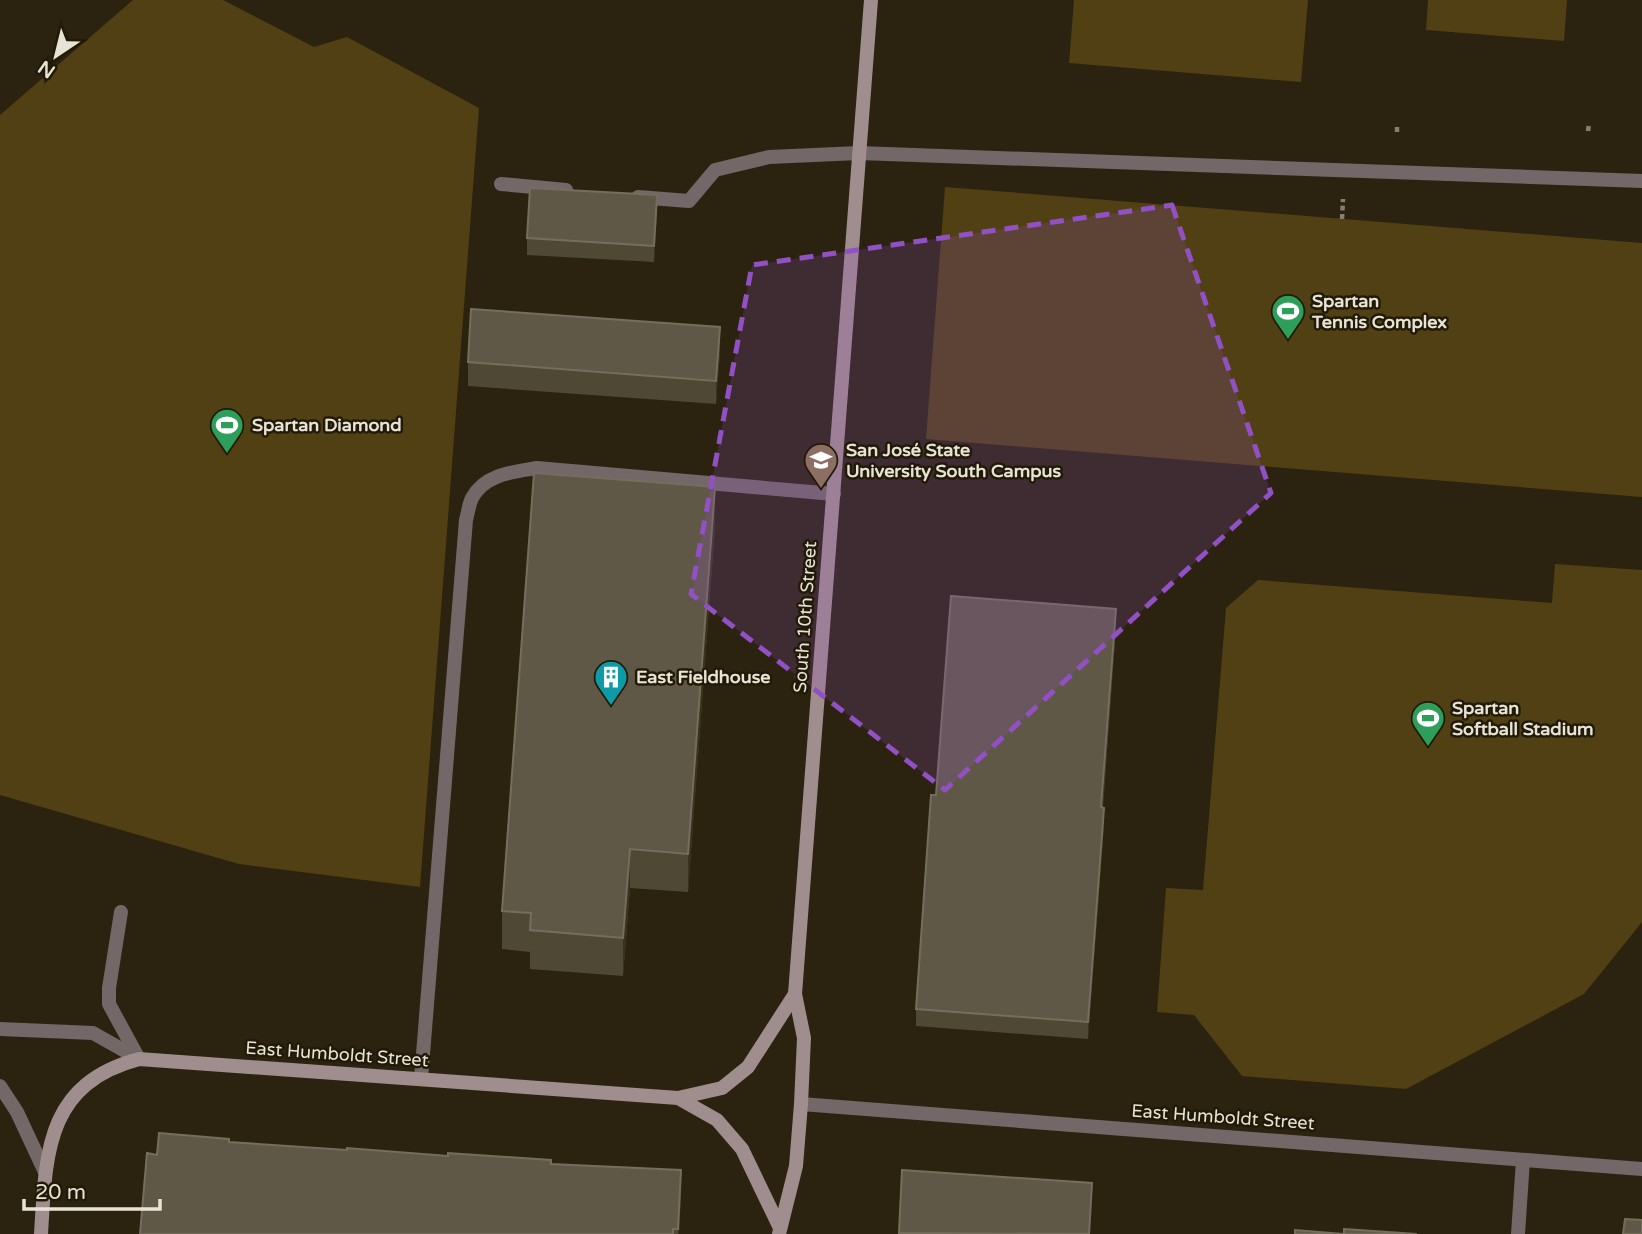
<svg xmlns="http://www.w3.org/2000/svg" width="1642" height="1234" font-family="'Varela Round',sans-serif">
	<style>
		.green { fill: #504013 }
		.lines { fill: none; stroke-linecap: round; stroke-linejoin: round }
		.path { stroke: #867f70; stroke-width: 4.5; stroke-dasharray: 5 3.5; stroke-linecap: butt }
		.lane { stroke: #736767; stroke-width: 14 }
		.street { stroke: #736767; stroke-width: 14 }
		.secondary { stroke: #a08d8d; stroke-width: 14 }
		.wall { fill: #4f4834 }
		.shaded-wall { fill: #3a321e }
		.building { fill: #605846; stroke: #756e5c; stroke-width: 2 }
		.marked { fill: #9151c4; fill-opacity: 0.2; stroke: #9151c4; stroke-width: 5; stroke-dasharray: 14 9; stroke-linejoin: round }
		.labels { text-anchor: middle; stroke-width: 5; stroke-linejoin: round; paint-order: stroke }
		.poi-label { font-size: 18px; font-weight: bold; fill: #e8e3d7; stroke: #211a07; text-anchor: start }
		.street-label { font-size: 18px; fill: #e8e3d7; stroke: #211a07 }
	</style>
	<rect width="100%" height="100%" fill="#2b2310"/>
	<g class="green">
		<polygon points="133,0 223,0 314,47 347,37 479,108 420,887 239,864 0,795 0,115"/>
		<polygon points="1074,0 1308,0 1301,82 1069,63"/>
		<polygon points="1428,0 1567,0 1564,41 1426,30"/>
		<polygon points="945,187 1642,243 1642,497 926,439"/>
		<polygon points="1555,564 1642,570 1642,922 1584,994 1406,1089 1242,1076 1194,1015 1157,1012 1166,888 1203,890 1226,608 1258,580 1552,603"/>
	</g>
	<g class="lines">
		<g class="path">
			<polyline points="1397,127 1397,133"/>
			<polyline points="1588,131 1589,124"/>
			<polyline points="1342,219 1343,199"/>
		</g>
		<g class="lane">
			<polyline points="501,184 566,190"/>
			<polyline points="638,197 689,201 715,170 769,157 859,153 1642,181"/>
			<polyline points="121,912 109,988 109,1004 139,1059"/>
			<path d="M 421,1079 L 466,520 C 468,513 469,504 472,498 C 485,474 513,472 537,468 L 834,494"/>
		</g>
		<g class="street">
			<polyline points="0,1029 93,1033 139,1059"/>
			<polyline points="0,1086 17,1112 45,1172"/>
			<polyline points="801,1104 1642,1169"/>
			<polyline points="1518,1234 1523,1160"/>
		</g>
		<g class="secondary">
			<polyline points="678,1098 717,1120 742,1149 780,1228"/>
			<path d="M 41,1234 C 46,1152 46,1084 139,1059 L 678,1098 L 722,1088 L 748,1067 L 795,994"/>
			<polyline points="779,1234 796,1166 801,1104 804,1038 795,994 871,0"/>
		</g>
	</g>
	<g class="wall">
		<polygon points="657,211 654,262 527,255 527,238"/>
		<polygon points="720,351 716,404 468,386 468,362"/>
		<polygon points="715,526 688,892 630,888 623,976 530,969 530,952 502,949 502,911"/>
		<polygon points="1116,627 1103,807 1104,825 1088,1039 916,1026 916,1009 936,795"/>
		<polygon points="229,1142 551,1164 681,1194 679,1234 140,1234"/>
	</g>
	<g class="shaded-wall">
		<polygon points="657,195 657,211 654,262 654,246"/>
		<polygon points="720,327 720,351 716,404 716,381"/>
		<polygon points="715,487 715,526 688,892 688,854"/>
		<polygon points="1116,609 1116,627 1101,825 1101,807"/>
		<polygon points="1104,808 1104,825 1088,1039 1088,1022"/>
		<polygon points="630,849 630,888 623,976 623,938"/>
		<polygon points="681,1170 681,1194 679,1234 678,1234"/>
		<polygon points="1092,1183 1092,1200 1090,1234 1089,1234"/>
	</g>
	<g class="building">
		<polygon points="530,188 657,195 654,246 527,238"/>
		<polygon points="471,309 720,327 716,381 468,362"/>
		<polygon points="534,473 715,487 688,854 630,849 623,938 530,930 531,913 502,911"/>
		<polygon points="951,596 1116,609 1101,807 1104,808 1088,1022 916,1009 931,795 936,795"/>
		<polygon points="159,1133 229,1139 229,1142 347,1150 347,1148 448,1156 448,1153 551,1160 551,1164 681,1170 678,1229 673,1229 673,1234 140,1234 147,1153 157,1155"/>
		<polygon points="902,1170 1092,1183 1089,1234 899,1233"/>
		<polygon points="1625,1219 1642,1220 1642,1234 1623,1234"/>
		<polygon points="1344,1229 1417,1234 1295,1234 1295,1230 1344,1234"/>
	</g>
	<path class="marked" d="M 1172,205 L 1271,493 L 945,790 L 691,594 L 752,265 Z"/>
	<defs>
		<symbol id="stadium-pin" viewBox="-11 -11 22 30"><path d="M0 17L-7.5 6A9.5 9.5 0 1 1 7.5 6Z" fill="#2e9e5b" stroke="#211a07"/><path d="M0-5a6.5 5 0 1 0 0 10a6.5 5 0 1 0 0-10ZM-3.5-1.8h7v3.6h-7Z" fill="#fff"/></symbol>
		<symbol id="university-pin" viewBox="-11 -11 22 30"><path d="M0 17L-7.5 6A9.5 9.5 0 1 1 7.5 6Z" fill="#8d6e63" stroke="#211a07"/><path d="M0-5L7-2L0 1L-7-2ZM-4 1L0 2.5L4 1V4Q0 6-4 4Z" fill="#fff"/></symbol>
		<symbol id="building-pin" viewBox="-11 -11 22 30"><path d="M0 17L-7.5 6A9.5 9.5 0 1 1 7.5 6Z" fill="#0f9aa8" stroke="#211a07"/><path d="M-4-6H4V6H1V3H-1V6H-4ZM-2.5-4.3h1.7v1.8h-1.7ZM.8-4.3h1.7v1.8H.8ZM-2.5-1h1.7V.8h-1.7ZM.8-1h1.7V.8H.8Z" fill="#fff"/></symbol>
	</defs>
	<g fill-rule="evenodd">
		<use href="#stadium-pin" x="1269" y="292" width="38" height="52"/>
		<use href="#stadium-pin" x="208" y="406" width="38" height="52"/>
		<use href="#university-pin" x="802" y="441" width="38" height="52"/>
		<use href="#building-pin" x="592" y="658" width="38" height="52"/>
		<use href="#stadium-pin" x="1409" y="699" width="38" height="52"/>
	</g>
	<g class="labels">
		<g class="poi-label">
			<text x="1312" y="307">Spartan<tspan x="1312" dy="21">Tennis Complex</tspan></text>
			<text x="252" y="431">Spartan Diamond</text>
			<text x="846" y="456">San José State<tspan x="846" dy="21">University South Campus</tspan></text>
			<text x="636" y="683">East Fieldhouse</text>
			<text x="1452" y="714">Spartan<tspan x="1452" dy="21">Softball Stadium</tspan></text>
		</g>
		<g class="street-label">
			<text transform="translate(805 617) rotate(-86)" y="6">South 10th Street</text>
			<text transform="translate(337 1054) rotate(4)" y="6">East Humboldt Street</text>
			<text transform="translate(1223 1117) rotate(4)" y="6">East Humboldt Street</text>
		</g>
	</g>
	<g transform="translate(56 56) rotate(215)" stroke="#211a07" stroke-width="5" paint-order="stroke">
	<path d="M0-5L12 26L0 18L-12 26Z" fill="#e8e3d7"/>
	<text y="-10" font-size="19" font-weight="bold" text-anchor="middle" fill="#e8e3d7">N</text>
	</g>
	<path d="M24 1199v10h136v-10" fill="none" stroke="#e8e3d7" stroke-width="3.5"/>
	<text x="35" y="1199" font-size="21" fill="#e8e3d7" stroke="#211a07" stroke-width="5" paint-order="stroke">20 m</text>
</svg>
